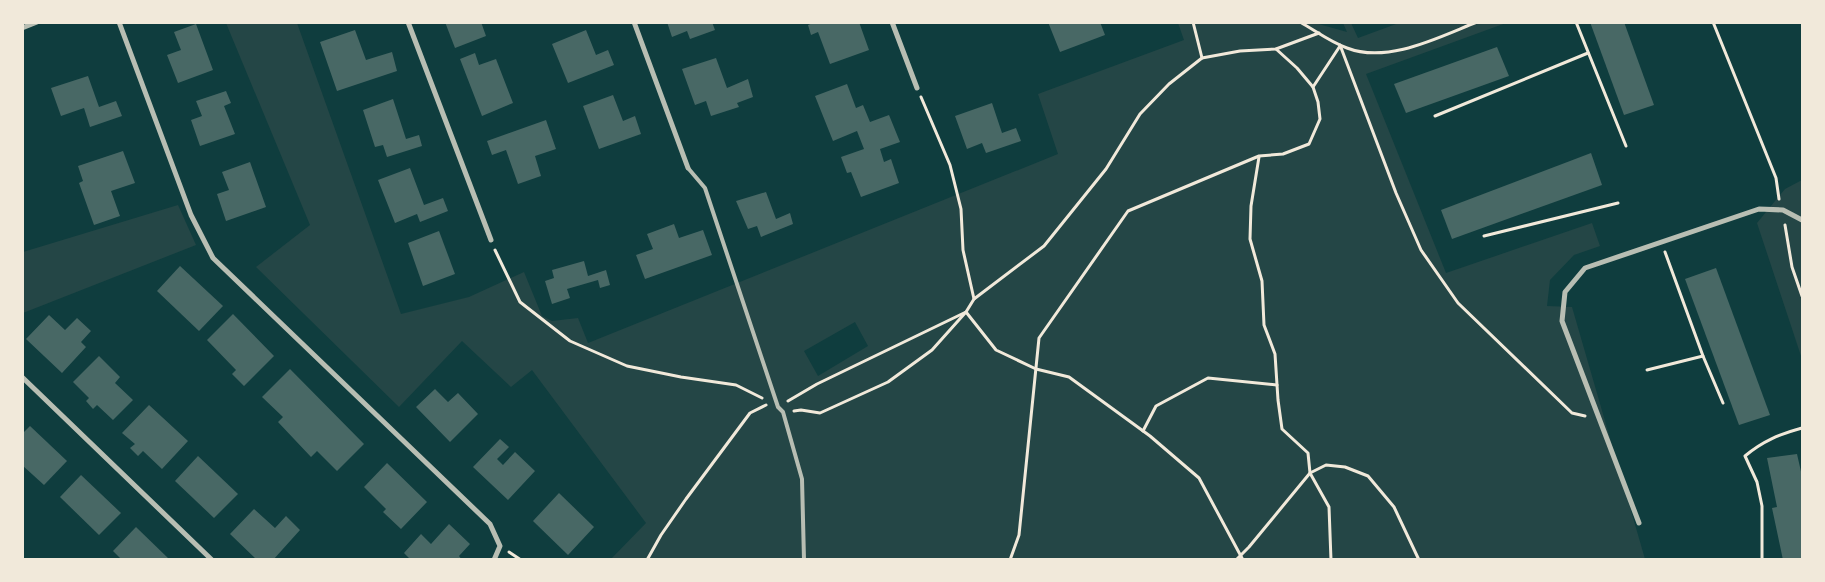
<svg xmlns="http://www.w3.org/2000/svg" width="1825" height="582" font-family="'DM Sans',sans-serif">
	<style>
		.green { fill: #244646; fill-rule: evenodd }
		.building { fill: #486865 }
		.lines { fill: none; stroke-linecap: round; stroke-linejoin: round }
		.path { stroke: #f1e9da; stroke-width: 3 }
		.service { stroke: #b8beb3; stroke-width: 4 }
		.minor { stroke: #b8beb3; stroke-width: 5 }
	</style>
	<rect width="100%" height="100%" fill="#0f3d3e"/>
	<g class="green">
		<path d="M 226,23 L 297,23 L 401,314 L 469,297 L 524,272 L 542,316 L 552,321 L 578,318 L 588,343 L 1058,154 L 1038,94 L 1184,40 L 1178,23 L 1315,23 L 1347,32 L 1343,23 L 1351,23 L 1358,38 L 1399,23 L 1506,23 L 1366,74 L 1446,273 L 1592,223 L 1600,246 L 1574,255 L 1550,280 L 1547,306 L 1572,307 L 1645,559 L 611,559 L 646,523 L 532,370 L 511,387 L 462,341 L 399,407 L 256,267 L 310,225 ZM 855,322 L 868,346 L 818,376 L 804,351 Z"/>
		<polygon points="1802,180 1802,359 1757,223 1785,189"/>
		<polygon points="178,205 196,245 23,313 23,252"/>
	</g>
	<g class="building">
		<polygon points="445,22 481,22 486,36 455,48"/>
		<polygon points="667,22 712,22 715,30 690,39 687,31 672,37"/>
		<polygon points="815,22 859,22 869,50 830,64 818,32 811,35 808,25"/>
		<polygon points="1048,22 1100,22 1105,35 1060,52"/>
		<polygon points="1590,22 1624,22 1654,105 1624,115"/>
		<polygon points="196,24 213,70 178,83 167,55 181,50 174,32"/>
		<polygon points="355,30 366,60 392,52 397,71 337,91 320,42"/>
		<polygon points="586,30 596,55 608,50 614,65 568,83 552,44"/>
		<polygon points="1497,47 1509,76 1406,113 1394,84"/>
		<polygon points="475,53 479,65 496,59 513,103 482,116 460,59"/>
		<polygon points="716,58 727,88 748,79 753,97 737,103 739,107 711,116 706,101 695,105 682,69"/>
		<polygon points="88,76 99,107 116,101 122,116 90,127 84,108 61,116 51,88"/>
		<polygon points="847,84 856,108 863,105 870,122 889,115 900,142 880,149 884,162 891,159 899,183 861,197 851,172 847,173 841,157 864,149 857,131 833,141 815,96"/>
		<polygon points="226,91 231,103 224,106 235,134 200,146 191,120 202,116 196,101"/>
		<polygon points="613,95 623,121 635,116 641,134 599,149 583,106"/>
		<polygon points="393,99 406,139 419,135 422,146 387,157 383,145 375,147 363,110"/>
		<polygon points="992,103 1002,133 1016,128 1021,141 986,153 982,143 967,149 955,116"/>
		<polygon points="546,120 556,149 535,156 541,176 518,184 506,150 492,155 487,141"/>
		<polygon points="123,151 135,183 111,191 120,216 94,225 79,183 83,181 78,166"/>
		<polygon points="1591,153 1602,185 1452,239 1441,210"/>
		<polygon points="250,162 266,207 226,221 217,194 229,190 222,172"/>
		<polygon points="410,168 424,205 443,198 448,211 420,222 417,214 395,223 378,180"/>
		<polygon points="766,192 776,219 790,213 793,224 761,237 757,226 748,229 736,201"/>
		<polygon points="674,224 679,238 703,230 712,255 645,279 636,255 653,249 647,234"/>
		<polygon points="439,231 455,274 423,286 408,243"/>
		<polygon points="584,261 588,276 606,270 610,285 600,288 598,280 567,289 570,298 552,304 545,281 554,278 552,270"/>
		<polygon points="180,266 223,306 199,331 157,291"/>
		<polygon points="1716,268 1770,415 1739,425 1685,279"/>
		<polygon points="233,314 274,356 244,386 232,374 236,370 207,340"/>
		<polygon points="49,315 65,330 77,318 91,331 81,342 86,347 62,373 26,339"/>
		<polygon points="99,356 120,377 115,383 133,400 113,420 97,405 93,409 86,401 89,398 73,382"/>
		<polygon points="290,369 364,444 337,471 317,451 311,457 278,422 283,417 262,397"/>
		<polygon points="435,389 448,402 458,393 478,414 450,442 416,407"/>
		<polygon points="149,405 188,441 162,469 143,451 138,456 130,448 135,444 122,433"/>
		<polygon points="30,426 67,461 44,485 22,465 22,434"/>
		<polygon points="500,439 509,447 497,459 503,465 515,452 535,471 508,500 473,467"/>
		<polygon points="1797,454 1802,476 1802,560 1783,560 1772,508 1777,507 1767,458"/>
		<polygon points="198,456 238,494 214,518 175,481"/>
		<polygon points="387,463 427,502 401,529 383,512 386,509 364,487"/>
		<polygon points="81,475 121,513 99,535 60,497"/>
		<polygon points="559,493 594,527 568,555 533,521"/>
		<polygon points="254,509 275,528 286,516 300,530 273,560 257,560 230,534"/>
		<polygon points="449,524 470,544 459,556 462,560 411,560 404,553 421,534 431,544"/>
		<polygon points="136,527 170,560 122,560 113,551"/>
	</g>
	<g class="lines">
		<g class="path">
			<polyline points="1193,22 1202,58"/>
			<path d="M 1300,22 C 1316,31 1330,42 1347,48 C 1388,64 1439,37 1477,22"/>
			<polyline points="1576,22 1626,146"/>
			<polyline points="1713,22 1776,178 1779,199"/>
			<polyline points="1340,45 1396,193 1421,250 1458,303 1572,413 1585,416"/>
			<polyline points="1313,87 1340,46"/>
			<polyline points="921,97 950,165 961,209 963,250 974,299"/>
			<polyline points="1435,116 1588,53"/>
			<polyline points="1259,157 1251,206 1250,239 1262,281 1264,325 1275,354 1278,400 1282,429 1308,453 1310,473 1329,507 1331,560"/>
			<polyline points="1785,225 1792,267 1802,296"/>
			<polyline points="1484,236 1618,203"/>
			<polyline points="495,250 520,302 570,341 627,366 681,377 736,385 762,398"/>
			<polyline points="1665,252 1703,356 1723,403"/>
			<polyline points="1647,370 1703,356"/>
			<polyline points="788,401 817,384 966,312 974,299 1044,246 1106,169 1140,114 1169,84 1202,58 1240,51 1276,49 1319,33"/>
			<polyline points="794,411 801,410 820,413 888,382 932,350 966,312 996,350 1036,369 1069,377 1150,436 1199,478 1243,560"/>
			<polyline points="1143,431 1156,406 1208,378 1277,385"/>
			<polyline points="509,552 521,560"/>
			<polyline points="647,560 661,535 686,499 750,413 766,405"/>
			<polyline points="1010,560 1019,535 1039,338 1128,211 1259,156 1283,154 1309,144 1320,119 1318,102 1313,87 1297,68 1276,49"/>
			<polyline points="1236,560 1249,547 1310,473 1326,465 1345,467 1368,476 1394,507 1419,560"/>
			<path d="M 1762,560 L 1762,506 L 1757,482 L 1745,456 C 1763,441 1780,434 1802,428"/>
		</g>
		<polyline class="service" points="688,168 705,188 778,407 783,412 802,479 804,560"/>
		<g class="minor">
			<polyline points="119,22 191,215 213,258 490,524 500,546 494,560"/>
			<polyline points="408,22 491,240"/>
			<polyline points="634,22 688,168"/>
			<polyline points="892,22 917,88"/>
			<polyline points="22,28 37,22"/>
			<polyline points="22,377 212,560"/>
			<polyline points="1639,523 1562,321 1565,292 1585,268 1759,209 1783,210 1802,220"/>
		</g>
	</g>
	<rect width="1825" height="582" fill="none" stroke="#f1e9da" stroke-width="48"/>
</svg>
